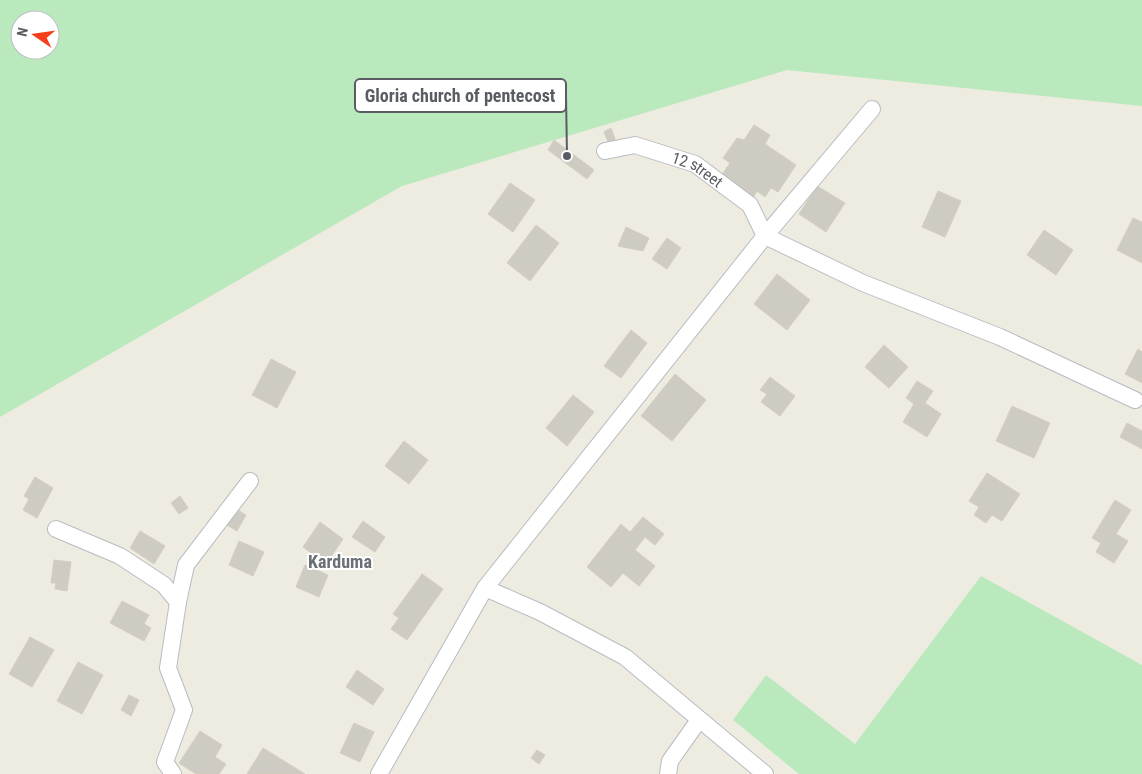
<svg xmlns="http://www.w3.org/2000/svg" width="1142" height="774" font-family="'Roboto Condensed',sans-serif">
	<style>
		.green { fill: #bae9be; fill-rule: evenodd }
		.building { fill: #cecbc2; stroke: #d3cebf }
		.lines { fill: none; stroke-linecap: round; stroke-linejoin: round }
		.minor-casing { stroke: #b9bbc1; stroke-width: 18 }
		.minor { stroke: #fff; stroke-width: 16 }
		.labels { text-anchor: middle; stroke-width: 4; stroke-linejoin: round; paint-order: stroke }
		.street-label { font-size: 16px; fill: #595d63; stroke: #fff }
		.neighbourhood-label { font-size: 18px; font-weight: bold; fill: #6a6f76; stroke: #fff }
		.leader { fill: none; stroke: #595d63; stroke-width: 2 }
		.callout-dot { fill: #595d63; stroke: #fff; stroke-width: 2 }
		.callout { fill: #fff; stroke: #595d63; stroke-width: 2 }
		.callout-label { font-size: 18px; text-anchor: middle; font-weight: bold; fill: #595d63 }
	</style>
	<rect width="100%" height="100%" fill="#eeece1"/>
	<g class="green">
		<path d="M 0,0 L 1142,0 L 1142,106 L 787,70 L 402,186 L 0,417 ZM 20,20 L 50,20 L 50,50 L 20,50 Z"/>
		<polygon points="981,576 1142,665 1142,774 799,774 733,720 766,675 855,744"/>
	</g>
	<g class="building">
		<polygon points="754,125 770,135 765,144 796,165 778,192 771,188 765,197 757,191 753,198 721,176 730,163 723,158 737,138 744,140"/>
		<polygon points="611,128 616,142 610,146 604,132"/>
		<polygon points="554,140 594,170 587,179 548,150"/>
		<polygon points="510,183 535,200 513,232 488,214"/>
		<polygon points="817,186 845,203 826,232 799,214"/>
		<polygon points="938,191 961,201 945,237 922,227"/>
		<polygon points="1133,218 1142,222 1142,263 1117,250"/>
		<polygon points="536,225 559,243 530,281 507,263"/>
		<polygon points="626,227 649,238 643,251 618,246"/>
		<polygon points="1044,230 1073,250 1056,275 1027,255"/>
		<polygon points="667,238 681,248 667,269 652,259"/>
		<polygon points="777,274 810,300 787,330 754,304"/>
		<polygon points="631,330 647,343 621,378 604,366"/>
		<polygon points="884,345 908,367 889,388 865,367"/>
		<polygon points="1138,349 1142,352 1142,383 1125,374"/>
		<polygon points="271,359 296,372 277,408 252,395"/>
		<polygon points="675,374 706,400 672,441 641,416"/>
		<polygon points="770,377 795,396 780,416 761,402 767,394 760,390"/>
		<polygon points="917,381 933,391 925,403 941,414 927,437 903,422 914,404 906,398"/>
		<polygon points="573,395 594,412 567,446 546,428"/>
		<polygon points="1012,406 1050,423 1034,458 996,441"/>
		<polygon points="1127,423 1142,431 1142,449 1120,437"/>
		<polygon points="404,441 428,460 409,484 385,466"/>
		<polygon points="987,473 1020,494 1002,521 992,515 986,523 974,515 979,507 969,501"/>
		<polygon points="35,477 53,488 37,518 23,510 29,499 24,496"/>
		<polygon points="180,496 188,508 179,514 171,503"/>
		<polygon points="1115,500 1131,510 1116,534 1128,541 1114,563 1096,552 1101,543 1092,538"/>
		<polygon points="236,509 246,515 237,531 227,525"/>
		<polygon points="643,517 664,534 655,545 645,537 635,550 655,566 639,586 623,573 611,587 587,567 621,524 630,532"/>
		<polygon points="363,521 385,537 375,552 352,537"/>
		<polygon points="320,522 343,539 326,564 303,547"/>
		<polygon points="140,531 165,546 154,564 130,548"/>
		<polygon points="239,541 264,552 253,576 229,565"/>
		<polygon points="54,560 71,562 67,591 55,589 56,583 51,583"/>
		<polygon points="305,565 328,575 319,597 296,587"/>
		<polygon points="422,574 443,589 407,640 391,629 399,618 393,614"/>
		<polygon points="122,601 149,615 144,624 151,628 144,641 110,623"/>
		<polygon points="30,637 54,650 32,687 9,674"/>
		<polygon points="78,662 103,675 82,714 57,701"/>
		<polygon points="357,670 384,689 373,705 346,687"/>
		<polygon points="129,695 139,700 131,716 121,710"/>
		<polygon points="354,723 374,732 360,762 340,753"/>
		<polygon points="200,731 222,745 215,757 226,764 219,774 196,774 179,763"/>
		<polygon points="263,748 305,774 247,774"/>
		<polygon points="537,750 545,755 539,764 531,758"/>
	</g>
	<g class="lines">
		<defs>
			<g id="minor">
				<path id="s1" d="M 605,151 L 635,145 L 695,164 L 750,205 L 765,236 L 863,283 L 1000,337 L 1135,400"/>
				<polyline points="56,529 120,556 164,585 178,602 168,668 184,710 165,762 173,774"/>
				<polyline points="485,588 540,612 625,657 765,774"/>
				<polyline points="178,602 186,565 250,481"/>
				<polyline points="379,774 485,588 765,236 872,109"/>
				<polyline points="668,774 670,761 699,720"/>
			</g>
		</defs>
		<use href="#minor" class="minor-casing"/>
		<use href="#minor" class="minor"/>
	</g>
	<g class="labels">
		<g class="street-label">
			<text dy="6" stroke="none"><textPath href="#s1" startOffset="98">12 street</textPath></text>
		</g>
		<g class="neighbourhood-label">
			<text x="340" y="568">Karduma</text>
		</g>
	</g>
	<path class="leader" d="M567 156L566 95"/>
	<circle class="callout-dot" cx="567" cy="156" r="5"/>
	<rect class="callout" x="355" y="79" width="211" height="33" rx="5"/>
	<g class="callout-label">
		<text x="460" y="102">Gloria church of pentecost</text>
	</g>
	<g transform="translate(35 35) rotate(283)"><circle r="24" fill="#ffffff" stroke="#bdbec1"/>
	<path d="M0-4L9 19L0 12L-9 19Z" fill="#f93e1b"/>
	<text y="-8" font-size="14" font-weight="bold" text-anchor="middle" fill="#595d63">N</text>
	</g>
</svg>
